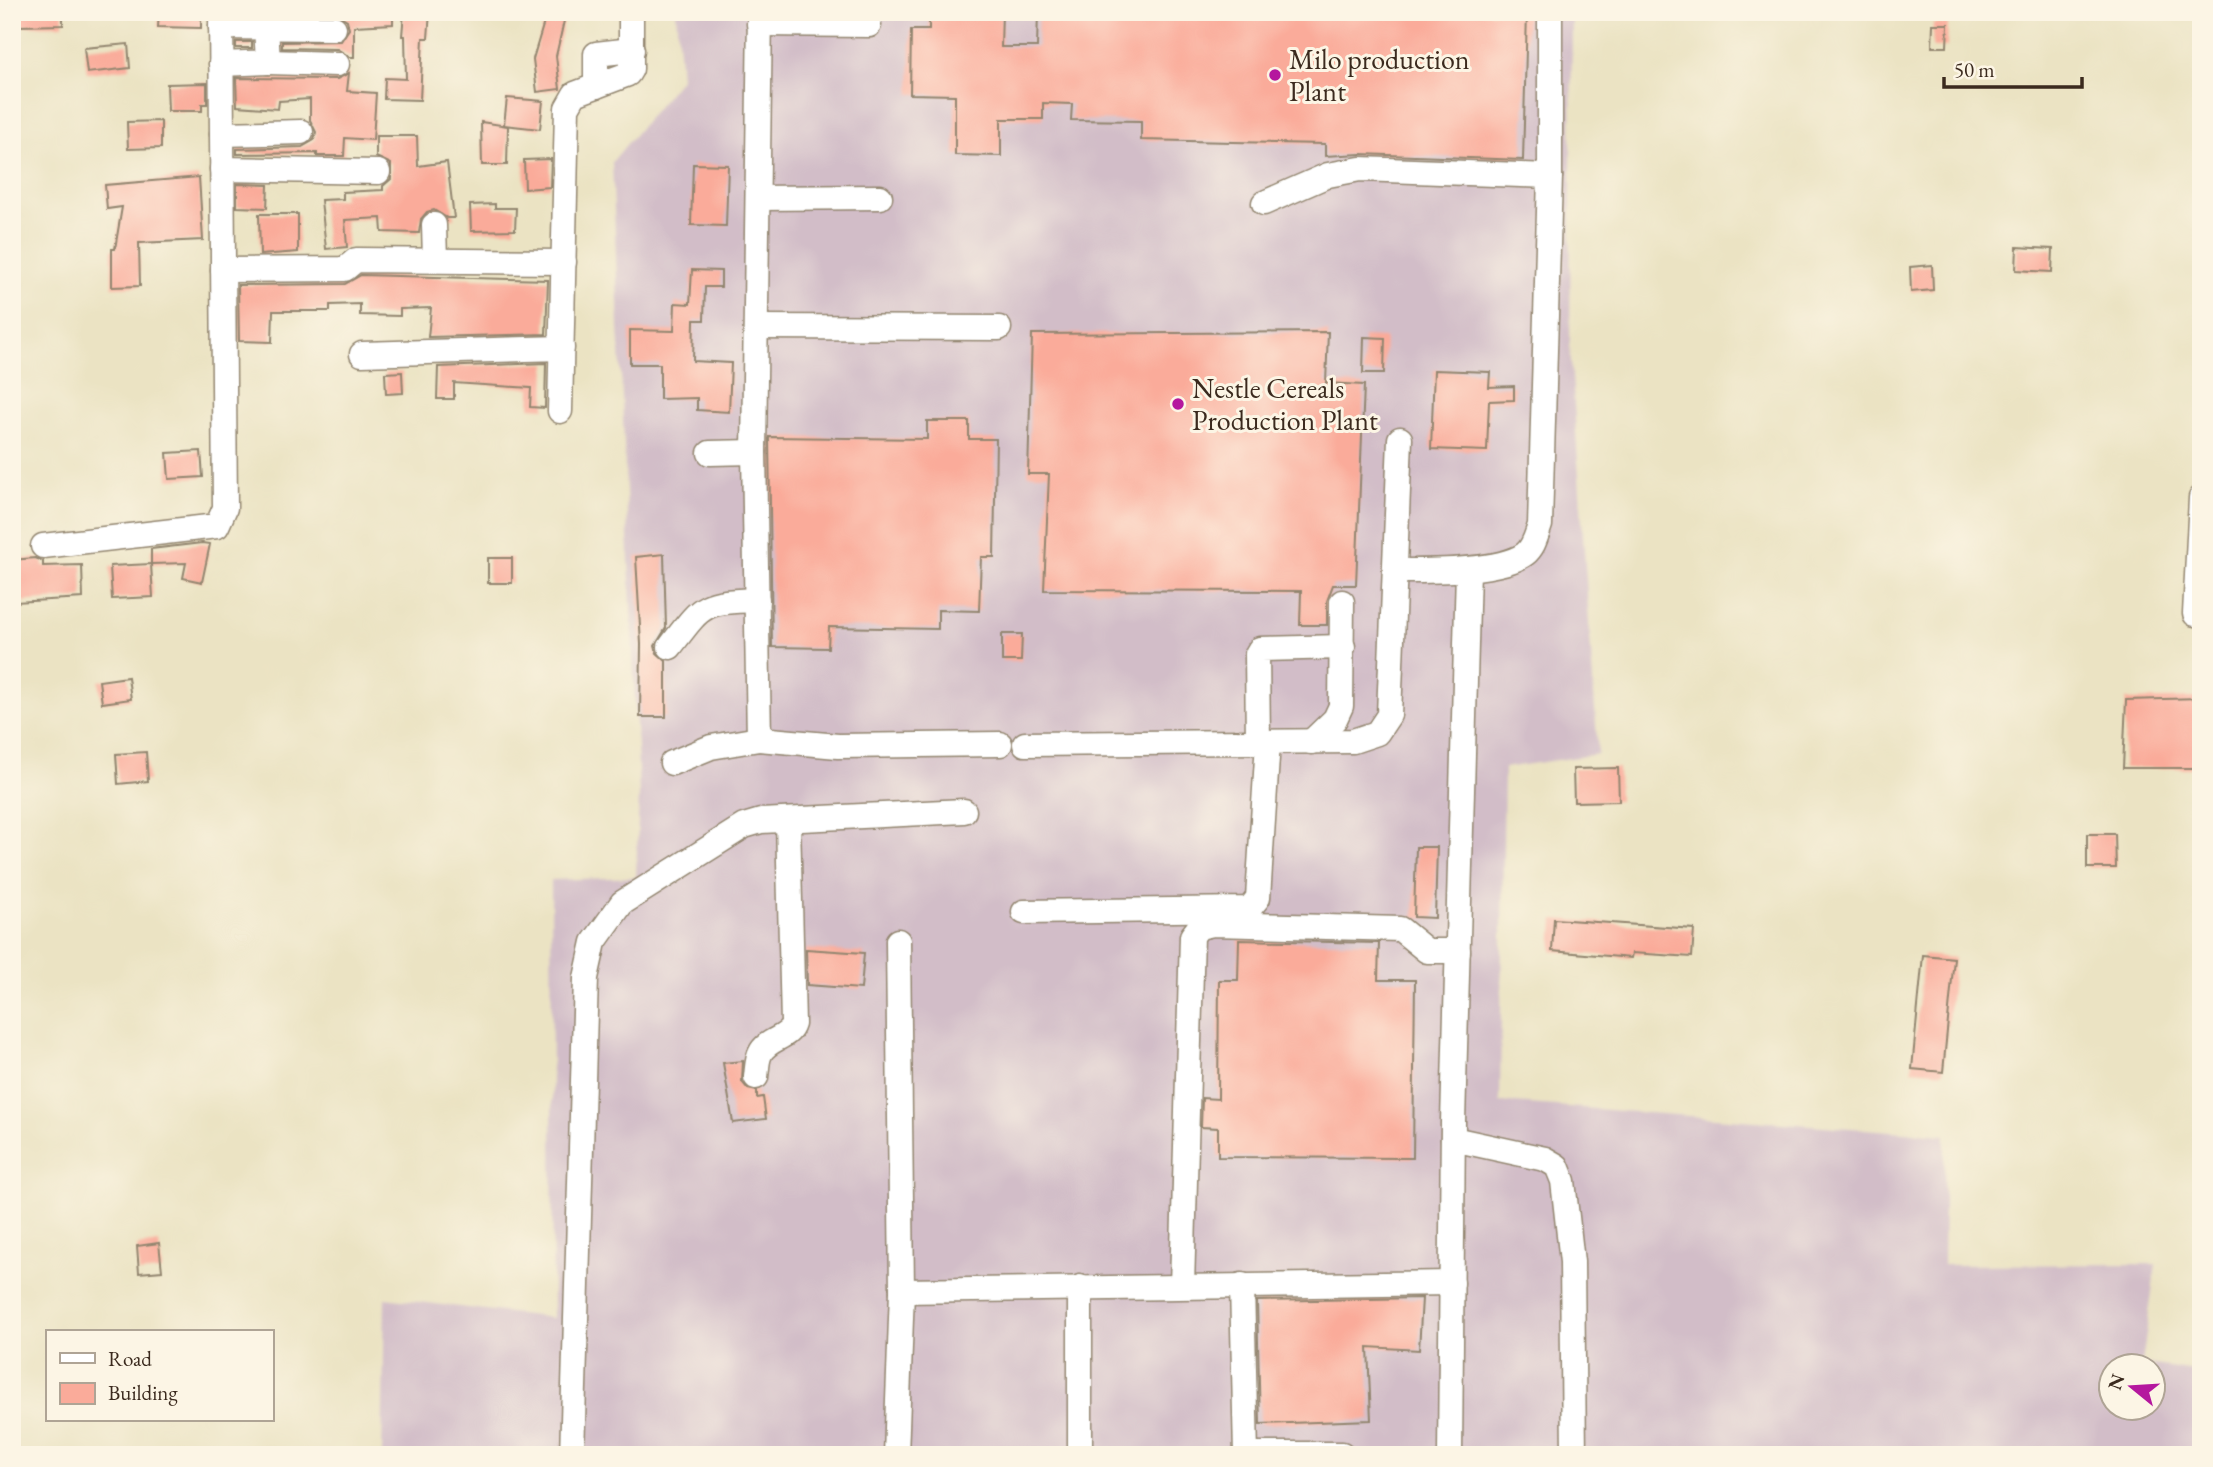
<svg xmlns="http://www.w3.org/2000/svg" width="2213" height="1467" font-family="'EB Garamond',serif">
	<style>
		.industrial { fill: #d2bdc8; fill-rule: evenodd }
		.building { fill: #faab9a }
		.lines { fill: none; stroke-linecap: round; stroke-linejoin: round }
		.minor-casing { stroke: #938670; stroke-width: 27 }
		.minor { stroke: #fff; stroke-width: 24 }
		.poi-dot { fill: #b5179e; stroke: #fcf5e5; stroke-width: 2.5 }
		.labels { text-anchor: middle; stroke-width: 6; stroke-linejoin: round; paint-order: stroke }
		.poi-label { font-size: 28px; fill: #3b2a1e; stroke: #fcf5e5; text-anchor: start }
	</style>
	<rect width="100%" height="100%" fill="#fcf5e5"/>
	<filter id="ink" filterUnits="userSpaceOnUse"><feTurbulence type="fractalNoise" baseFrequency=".0143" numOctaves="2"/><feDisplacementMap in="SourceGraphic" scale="14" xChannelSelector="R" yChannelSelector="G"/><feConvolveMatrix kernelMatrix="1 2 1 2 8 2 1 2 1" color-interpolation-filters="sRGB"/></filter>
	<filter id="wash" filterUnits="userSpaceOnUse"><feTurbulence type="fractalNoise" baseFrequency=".00686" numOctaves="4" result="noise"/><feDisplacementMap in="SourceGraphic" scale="28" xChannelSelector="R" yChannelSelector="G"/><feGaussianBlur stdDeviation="1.57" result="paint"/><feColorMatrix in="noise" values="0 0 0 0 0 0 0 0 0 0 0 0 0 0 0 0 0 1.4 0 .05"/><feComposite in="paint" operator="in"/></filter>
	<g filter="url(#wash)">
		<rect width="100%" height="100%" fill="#ebe3c3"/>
		<path class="industrial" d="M 676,12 L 1572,12 L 1570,346 L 1598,754 L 1504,768 L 1500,1102 L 1945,1135 L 1943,1265 L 2156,1264 L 2142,1363 L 2201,1372 L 2201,1455 L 382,1455 L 385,1298 L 553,1318 L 551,880 L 636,877 L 639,794 L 612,162 L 681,78 ZM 2112,1366 L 2154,1366 L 2154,1408 L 2112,1408 Z"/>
		<g id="blocks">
			<g class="building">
				<polygon points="18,12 63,12 63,25 18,26"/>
				<polygon points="159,12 201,12 201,28 158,27"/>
				<polygon points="284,12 393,12 393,24 354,26 354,57 350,57 337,49 282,48 282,42 341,41 349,29 347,20 335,13"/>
				<polygon points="404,12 430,12 428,38 423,38 420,100 384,99 385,78 406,79 405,36 402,36"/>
				<polygon points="547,12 566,12 556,56 560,89 537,92 533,59"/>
				<polygon points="929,12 1002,12 1001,47 1037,47 1038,12 1527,12 1523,160 1361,154 1325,156 1325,144 1141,140 1141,121 1071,120 1072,104 1043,103 1043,119 1001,119 1001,156 955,155 955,95 910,94 911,30 929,30"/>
				<polygon points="1933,24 1948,24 1947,47 1932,47"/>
				<rect x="236" y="42" width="16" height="6"/>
				<polygon points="128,44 130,68 87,73 84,48"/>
				<polygon points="349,73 347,91 376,93 373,140 345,138 344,156 317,156 317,153 237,154 237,149 302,147 314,140 316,132 310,120 310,99 279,101 278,109 237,106 236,78 337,79"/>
				<polygon points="207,83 207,104 202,104 202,111 168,111 167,84"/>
				<polygon points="507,98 543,101 540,129 504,125"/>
				<polygon points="161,121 161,148 128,149 127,122"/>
				<polygon points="481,122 508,126 507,165 482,165"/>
				<polygon points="376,136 417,136 418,166 447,162 454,218 447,218 434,210 427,212 421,219 419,233 382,232 381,218 345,220 347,247 326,249 321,200 343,199 343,192 383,190 383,186 391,179 391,164 376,157"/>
				<polygon points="551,159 550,187 525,189 524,160"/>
				<polygon points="693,164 728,165 726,226 691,225"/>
				<polygon points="199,177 203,240 139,243 140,286 112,287 112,249 115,249 122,207 107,209 105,185"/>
				<polygon points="237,184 268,185 267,208 237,207"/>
				<polygon points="495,204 495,208 516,208 515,230 471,231 470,205"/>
				<polygon points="259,214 298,214 298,252 260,255"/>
				<polygon points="2017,247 2053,249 2052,272 2016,270"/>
				<polygon points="1932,265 1933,290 1911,292 1910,267"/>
				<polygon points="692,270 721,271 721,287 705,287 704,320 694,320 693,361 731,363 729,412 697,410 697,398 660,399 660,364 630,364 630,330 674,331 675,303 690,304"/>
				<polygon points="361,275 548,280 546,334 428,337 431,308 400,309 400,316 360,315 360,304 330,305 330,311 273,311 272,342 239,341 238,285 345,284"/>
				<polygon points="1328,332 1326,383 1364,385 1356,585 1333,585 1327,601 1327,625 1300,625 1301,591 1044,590 1049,474 1028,474 1032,334"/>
				<polygon points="1364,337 1385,338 1384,373 1363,373"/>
				<polygon points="546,363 545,408 530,407 531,388 454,383 454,399 437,399 438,367"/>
				<polygon points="1434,370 1490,372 1489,387 1514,386 1514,400 1489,401 1487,451 1431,449"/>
				<polygon points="402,372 403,393 386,394 385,373"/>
				<polygon points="927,421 969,421 969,439 996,439 994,557 981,557 979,611 938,610 938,629 829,627 828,648 772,647 769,437 927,439"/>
				<polygon points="201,451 203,477 169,479 167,453"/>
				<polygon points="202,543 210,544 202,582 183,578 186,563 151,564 151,549"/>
				<polygon points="664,554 666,628 655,646 657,653 666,661 666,717 640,717 641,644 636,557"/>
				<polygon points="35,558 43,561 43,566 82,565 83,598 15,602 12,560"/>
				<rect x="488" y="558" width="24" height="25"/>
				<polygon points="151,564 153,597 112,599 110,566"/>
				<polygon points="1002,634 1022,634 1021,661 1002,661"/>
				<polygon points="128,677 131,699 102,703 99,681"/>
				<polygon points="2201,698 2201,768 2123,768 2126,700"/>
				<polygon points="146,752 148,781 118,784 116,754"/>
				<polygon points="1618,768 1619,801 1574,802 1573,769"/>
				<polygon points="2087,834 2115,834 2116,868 2087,868"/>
				<polygon points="1416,847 1437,847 1435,918 1414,917"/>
				<polygon points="1554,919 1694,929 1692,957 1632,953 1631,958 1552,951"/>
				<polygon points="1239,940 1379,943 1378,980 1415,980 1413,1158 1218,1157 1218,1128 1201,1127 1202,1098 1218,1099 1219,980 1238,980"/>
				<polygon points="806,949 864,953 861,989 807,985"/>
				<polygon points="1923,955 1954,958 1943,1072 1912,1069"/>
				<polygon points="743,1061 742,1082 748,1089 757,1091 757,1098 763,1097 766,1119 733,1123 723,1063"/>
				<polygon points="159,1243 162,1271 139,1273 137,1246"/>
				<polygon points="1422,1298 1419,1350 1368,1347 1371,1420 1260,1424 1257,1301"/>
			</g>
		</g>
	</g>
	<g filter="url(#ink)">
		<use href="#blocks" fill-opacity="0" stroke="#938670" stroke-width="2"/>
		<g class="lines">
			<defs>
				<g id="minor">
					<polyline points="760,12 754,452 759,739 838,746 1000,744"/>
					<polyline points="759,24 869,25"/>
					<polyline points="221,27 334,28"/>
					<polyline points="268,62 337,64"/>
					<polyline points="221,64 268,62 266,27"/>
					<polyline points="596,86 596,54 632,50"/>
					<polyline points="222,134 301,132"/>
					<polyline points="222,169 378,172"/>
					<polyline points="758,198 880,197"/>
					<polyline points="1264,203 1328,175 1360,169 1550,176"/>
					<polyline points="434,225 435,260"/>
					<polyline points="223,270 345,269 356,260 564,262"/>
					<polyline points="757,327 999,328"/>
					<polyline points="362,354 562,348"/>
					<polyline points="560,411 567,108 575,94 628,74 631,69 631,12"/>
					<polyline points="710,453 754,452"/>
					<polyline points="43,546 217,526 225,508 221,12"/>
					<path d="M 1395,571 C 1426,571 1501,572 1525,554 C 1534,547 1536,536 1540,525 L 1550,176 L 1550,12"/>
					<polyline points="2195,614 2201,498"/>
					<path d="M 670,647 C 703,604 701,602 757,600"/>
					<polyline points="1258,742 1257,654 1260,649 1343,647"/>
					<polyline points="1311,742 1335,719 1341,706 1342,602"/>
					<polyline points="1025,744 1353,741 1377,733 1389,715 1400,439"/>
					<polyline points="672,763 711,747 759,739"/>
					<polyline points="1024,912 1249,909 1258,898 1268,742"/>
					<path d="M 756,1077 C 757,1070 757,1060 760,1054 C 767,1038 789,1039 793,1024 L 788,820"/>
					<polyline points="1453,1139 1545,1159 1557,1166 1563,1181 1572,1262 1574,1455"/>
					<polyline points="1242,1285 1246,1455"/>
					<polyline points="1182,1286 1192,936 1199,927 1213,924 1400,929 1427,951 1458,951"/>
					<polyline points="902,1291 1452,1283"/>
					<polyline points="1246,1454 1342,1454"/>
					<polyline points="572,1455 586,978 594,942 622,903 744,826 761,821 964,811"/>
					<polyline points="896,1455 902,1291 898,941"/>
					<polyline points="1080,1455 1080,1287"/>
					<polyline points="1450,1455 1453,1122 1468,570"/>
				</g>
			</defs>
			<use href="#minor" class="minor-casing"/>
			<use href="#minor" class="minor"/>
		</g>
	</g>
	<g class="poi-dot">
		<circle cx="1275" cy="75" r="7"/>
		<circle cx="1178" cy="404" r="7"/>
	</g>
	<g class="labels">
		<g class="poi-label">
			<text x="1289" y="69">Milo production<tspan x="1289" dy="32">Plant</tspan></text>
			<text x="1192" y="398">Nestle Cereals<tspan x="1192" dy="32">Production Plant</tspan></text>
		</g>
	</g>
	<rect width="2213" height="1467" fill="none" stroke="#fcf5e5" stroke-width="42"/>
	<rect x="46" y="1330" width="228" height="91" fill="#fcf5e5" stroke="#afa495" stroke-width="2"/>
	<rect x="60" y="1353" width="35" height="10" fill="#ffffff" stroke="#afa495" stroke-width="2"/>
	<text x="108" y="1366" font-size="21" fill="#3b2a1e">Road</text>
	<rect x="60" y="1383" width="35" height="21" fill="#faab9a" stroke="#afa495" stroke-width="2"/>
	<text x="108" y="1400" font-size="21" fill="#3b2a1e">Building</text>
	<g transform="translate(2132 1387) rotate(288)"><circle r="33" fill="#fcf5e5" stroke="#afa495" stroke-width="2"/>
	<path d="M0-5L12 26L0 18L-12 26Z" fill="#b5179e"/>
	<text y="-10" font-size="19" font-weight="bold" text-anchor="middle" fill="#3b2a1e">N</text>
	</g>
	<path d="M1944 77v10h138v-10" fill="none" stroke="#3b2a1e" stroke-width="3.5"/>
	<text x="1954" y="77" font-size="21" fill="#3b2a1e" stroke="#fcf5e5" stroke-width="5" paint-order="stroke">50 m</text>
</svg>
